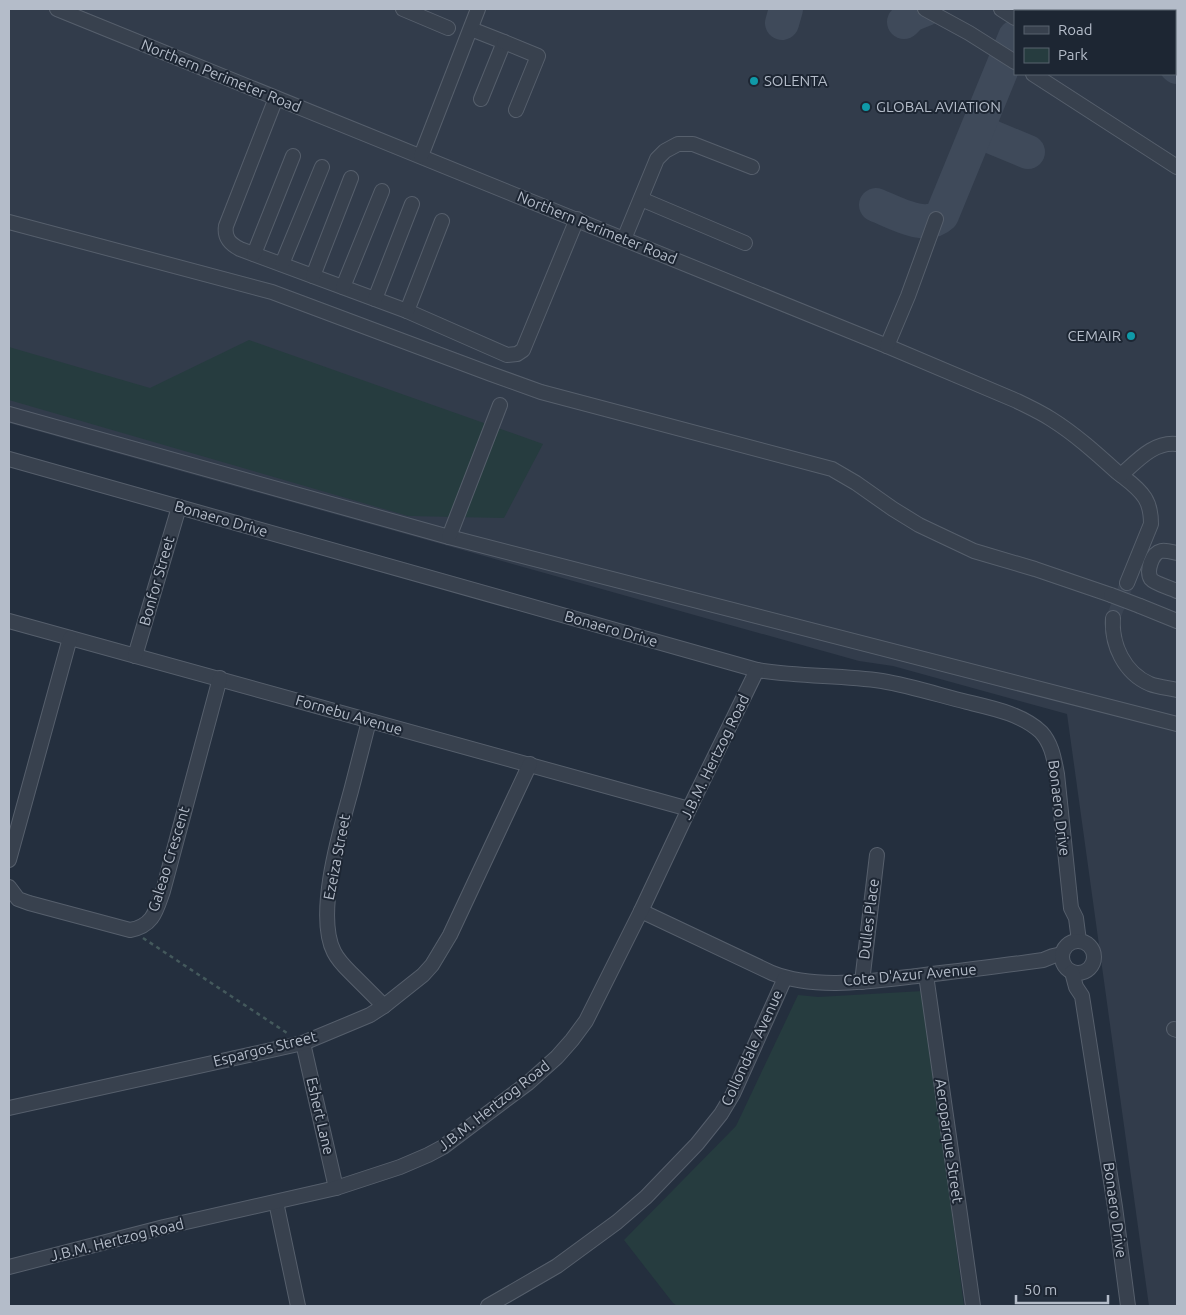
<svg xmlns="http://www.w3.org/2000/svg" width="1186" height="1315" font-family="Ubuntu,sans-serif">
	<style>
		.airport { fill: #323c4b; fill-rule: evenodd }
		.green { fill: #263c3f }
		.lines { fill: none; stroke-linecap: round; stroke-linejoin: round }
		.taxiway { stroke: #3f4a5a; stroke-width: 34 }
		.minor-tunnel { stroke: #3a4453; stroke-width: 14; stroke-dasharray: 14 7; stroke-linecap: butt }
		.minor-casing { stroke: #565f6c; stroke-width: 16 }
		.path { stroke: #44595c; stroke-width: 2.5; stroke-dasharray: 4 4; stroke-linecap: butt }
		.minor { stroke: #38414e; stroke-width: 14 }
		.minor-bridge-casing { stroke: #565f6c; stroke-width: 16; stroke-linecap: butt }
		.minor-bridge { stroke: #38414e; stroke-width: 14 }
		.culture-dot { fill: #0f9aa8; stroke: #1d2633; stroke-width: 2 }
		.labels { text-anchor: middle; stroke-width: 4; stroke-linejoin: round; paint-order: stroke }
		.street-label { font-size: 15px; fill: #b4bcc9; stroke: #1d2633 }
		.poi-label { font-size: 15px; fill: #b4bcc9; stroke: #1d2633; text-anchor: start }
	</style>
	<rect width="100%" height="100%" fill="#242f3e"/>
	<path class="airport" d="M 9,9 L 1177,9 L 1177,1306 L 1149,1306 L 1067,714 L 893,666 L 859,661 L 9,423 ZM 1015,11 L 1175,11 L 1175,74 L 1015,74 Z"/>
	<g class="green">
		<polygon points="1142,9 1177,9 1177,33 1175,31 1175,11 1145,11"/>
		<polygon points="249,340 543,444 504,518 408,516 9,400 9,347 150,388"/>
		<polygon points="923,991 964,1306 677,1306 673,1303 624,1240 736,1126 798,995 818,997"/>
	</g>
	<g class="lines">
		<g class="taxiway">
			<polyline points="1090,9 1094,11"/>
			<polyline points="1026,11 1027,9"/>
			<polyline points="904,22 911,15 926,9"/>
			<polyline points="782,23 786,9"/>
			<polyline points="1175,65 1177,67"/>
			<path d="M 983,114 C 981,122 981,129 987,135 L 1028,152"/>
			<path d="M 876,205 C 894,212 925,231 942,215 L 1015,37"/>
		</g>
		<polyline class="minor-tunnel" points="1113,618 1127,583"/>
		<defs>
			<g id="minor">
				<path d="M 57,9 L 887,346 L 1017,401 C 1029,407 1040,412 1051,419 C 1075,434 1096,453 1117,472 C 1127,480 1138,487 1145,498 C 1150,506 1151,514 1151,524 L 1127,583"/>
				<polyline points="403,9 448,28"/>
				<polyline points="925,9 969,33 1015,62"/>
				<polyline points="1001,9 1015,18"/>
				<polyline points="471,29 504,42 481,99"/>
				<polyline points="504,42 538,56 516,110"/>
				<polyline points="1033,74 1177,167"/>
				<path d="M 276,98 L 226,226 C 224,238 230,244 240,249 L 407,311 L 507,355 L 517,354 L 523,350 L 577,219"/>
				<polyline points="421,156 478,9"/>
				<polyline points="641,199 745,243"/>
				<polyline points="9,222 272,292 491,374 541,392 832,469 856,483 893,509 919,525 974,551 1035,569 1111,595"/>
				<polyline points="624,239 657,159 665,151 678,144 693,144 752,167"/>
				<polyline points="254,254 293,156"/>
				<polyline points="282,264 322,167"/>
				<polyline points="313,276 351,178"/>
				<polyline points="343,287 382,191"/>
				<polyline points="375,299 412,204"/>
				<polyline points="407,311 442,221"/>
				<polyline points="887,346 908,296 936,219"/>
				<polyline points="9,414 449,537 1177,724"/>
				<path d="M 9,459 L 757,670 C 799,677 841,675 882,681 C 911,686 939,695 967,702 C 992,708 1022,714 1041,732 C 1052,744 1054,759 1057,774 L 1071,908 L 1076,918 L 1079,941"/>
				<path d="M 1121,475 C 1137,461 1154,441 1177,444"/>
				<polyline points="449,537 500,405"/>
				<path d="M 1177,553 C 1172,552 1166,550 1161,551 C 1152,553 1146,571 1151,579 C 1155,584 1171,588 1177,591"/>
				<polyline points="1140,606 1177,621"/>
				<path d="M 1113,618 C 1111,644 1124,673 1150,684 C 1158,687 1168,688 1177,690"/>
				<polyline points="9,621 689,809"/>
				<polyline points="135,656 179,507"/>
				<path d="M 369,721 C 363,744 357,768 351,791 C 340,831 315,915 334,952 C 339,962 347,969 354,976 C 364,986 374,996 384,1006"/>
				<polyline points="9,860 70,638"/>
				<path d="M 9,887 L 18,899 L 29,903 L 130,930 C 153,926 156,911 163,891 L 220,678"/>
				<path d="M 641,911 L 772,973 C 815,990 872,981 917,976 C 959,971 1001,966 1043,960 L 1053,956 L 1062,954"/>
				<circle cx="1078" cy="957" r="16"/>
				<polyline points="1072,972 1076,987 1082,996 1115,1207 1128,1306"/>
				<polyline points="926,975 973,1306"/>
				<polyline points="862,982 877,855"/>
				<polyline points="1174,1029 1177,1030"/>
				<polyline points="303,1043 336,1188"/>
				<polyline points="9,1108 303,1043 370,1015 384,1006 423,975 432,965 450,935 530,764"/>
				<polyline points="276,1202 298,1306"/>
				<polyline points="9,1267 164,1227 336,1188 400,1167 428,1155 443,1147 528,1083 557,1057 572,1040 586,1021 641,911 689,809 757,670"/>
				<polyline points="488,1306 557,1266 617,1222 646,1197 697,1144 721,1114 733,1094 785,978"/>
			</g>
		</defs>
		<use href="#minor" class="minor-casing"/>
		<polyline class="path" points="143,938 287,1033"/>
		<use href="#minor" class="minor"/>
		<defs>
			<polyline id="minor-bridge" points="1111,595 1140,606"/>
		</defs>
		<use href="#minor-bridge" class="minor-bridge-casing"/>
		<use href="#minor-bridge" class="minor-bridge"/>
	</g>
	<g class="culture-dot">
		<circle cx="754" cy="81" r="5"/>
		<circle cx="866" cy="107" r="5"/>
		<circle cx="1131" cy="336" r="5"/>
	</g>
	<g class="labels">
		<g class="street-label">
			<text transform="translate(221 76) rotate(22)" y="5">Northern Perimeter Road</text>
			<text transform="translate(597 228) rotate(22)" y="5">Northern Perimeter Road</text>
			<text transform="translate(221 519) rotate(16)" y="5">Bonaero Drive</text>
			<text transform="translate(157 581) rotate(-74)" y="5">Bonfor Street</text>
			<text transform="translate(611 629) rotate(16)" y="5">Bonaero Drive</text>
			<text transform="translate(349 715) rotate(16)" y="5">Fornebu Avenue</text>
			<text transform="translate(715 757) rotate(-64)" y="5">J.B.M. Hertzog Road</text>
			<text transform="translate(1059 808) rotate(83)" y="5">Bonaero Drive</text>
			<text transform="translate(337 857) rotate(-79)" y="5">Ezeiza Street</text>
			<text transform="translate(169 859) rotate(-73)" y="5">Galeao Crescent</text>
			<text transform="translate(869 919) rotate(-83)" y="5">Dulles Place</text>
			<text transform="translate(910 975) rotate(-5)" y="5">Cote D'Azur Avenue</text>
			<text transform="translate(752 1048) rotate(-65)" y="5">Collondale Avenue</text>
			<text transform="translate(265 1049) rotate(-14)" y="5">Espargos Street</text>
			<text transform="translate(494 1106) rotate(-38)" y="5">J.B.M. Hertzog Road</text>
			<text transform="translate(320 1116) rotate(77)" y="5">Eshert Lane</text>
			<text transform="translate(949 1141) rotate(82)" y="5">Aeroparque Street</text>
			<text transform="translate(1115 1210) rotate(82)" y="5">Bonaero Drive</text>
			<text transform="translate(117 1240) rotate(-14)" y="5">J.B.M. Hertzog Road</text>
		</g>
		<g class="poi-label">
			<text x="764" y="86">SOLENTA</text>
			<text x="876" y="112">GLOBAL AVIATION</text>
			<text x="1121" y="341" text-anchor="end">CEMAIR</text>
		</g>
	</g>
	<rect width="1186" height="1315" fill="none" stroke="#b4bcc9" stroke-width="20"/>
	<rect x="1014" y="10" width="162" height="65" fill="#1d2633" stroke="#59626f"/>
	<rect x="1024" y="26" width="25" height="8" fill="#38414e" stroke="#59626f"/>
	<text x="1058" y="35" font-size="15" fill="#b4bcc9">Road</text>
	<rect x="1024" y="48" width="25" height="15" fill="#263c3f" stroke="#59626f"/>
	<text x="1058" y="60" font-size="15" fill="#b4bcc9">Park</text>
	<path d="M1016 1295v8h92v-8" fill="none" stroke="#b4bcc9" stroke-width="2.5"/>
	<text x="1024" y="1295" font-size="15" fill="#b4bcc9" stroke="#1d2633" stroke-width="4" paint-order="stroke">50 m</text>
</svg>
